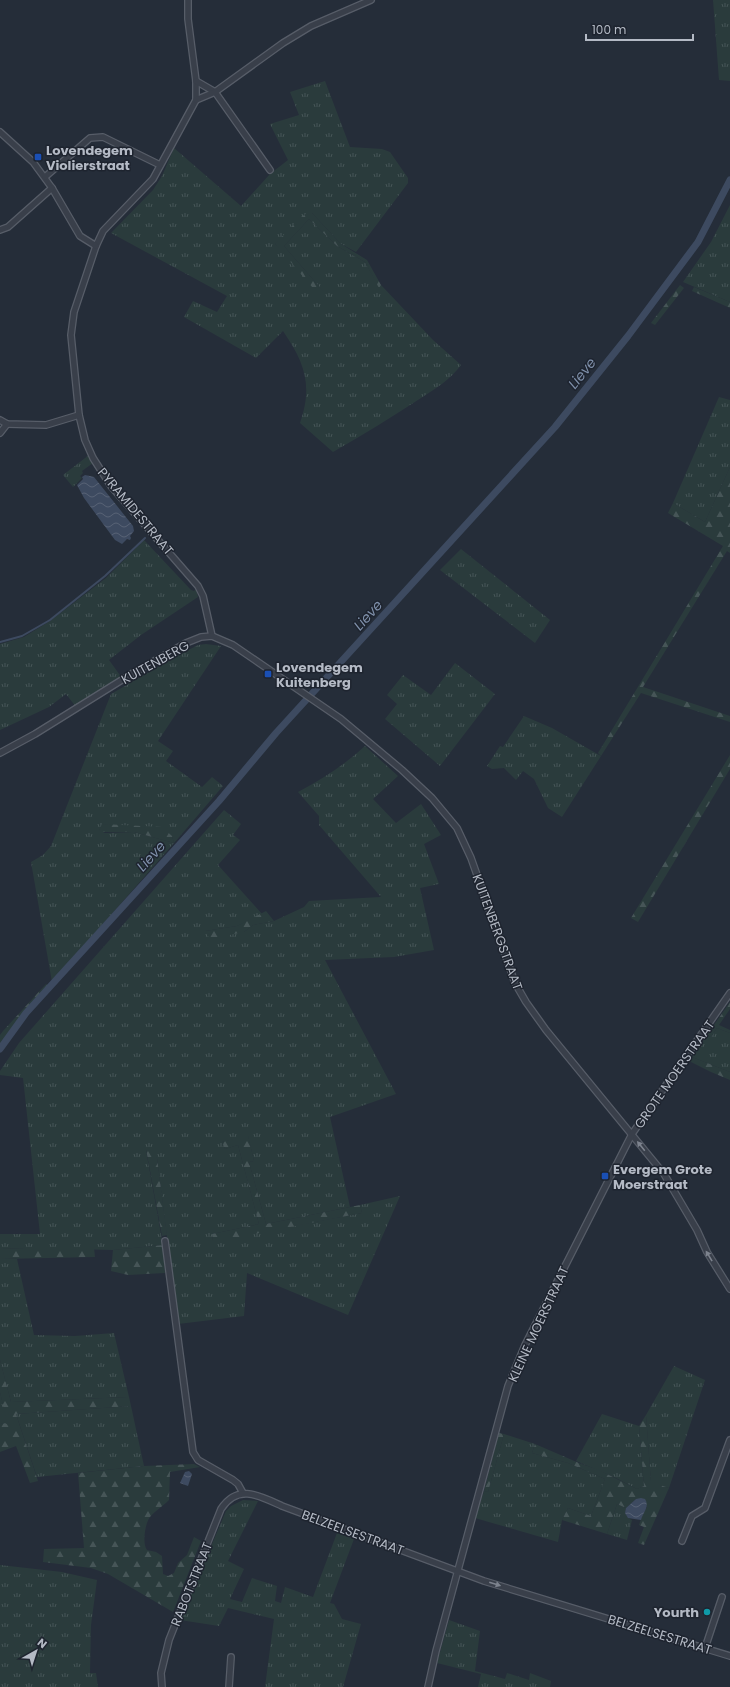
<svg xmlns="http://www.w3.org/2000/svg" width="730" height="1687" font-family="Poppins,sans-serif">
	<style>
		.grass { fill: url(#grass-tufts); fill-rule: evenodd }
		.forest { fill: url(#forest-firs) }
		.water { fill: url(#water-waves) }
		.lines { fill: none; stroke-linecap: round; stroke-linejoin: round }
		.stream { stroke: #3d4a60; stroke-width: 2 }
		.canal { stroke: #3d4a60; stroke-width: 7 }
		.street-casing { stroke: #575d68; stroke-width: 8 }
		.street { stroke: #393f4a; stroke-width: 5.5 }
		.oneway { fill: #7d838e }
		.transit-dot { fill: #1a4fb4; stroke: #1e242f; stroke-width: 1.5 }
		.culture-dot { fill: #0f9aa8; stroke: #1e242f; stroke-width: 1.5 }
		.labels { text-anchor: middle; stroke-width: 3; stroke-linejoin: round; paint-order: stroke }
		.poi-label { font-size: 13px; font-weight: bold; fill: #b4bac5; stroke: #1e242f; text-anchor: start }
		.street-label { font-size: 13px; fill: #b4bac5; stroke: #1e242f }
		.water-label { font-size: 14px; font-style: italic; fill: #7f90aa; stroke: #1e242f }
	</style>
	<defs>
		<pattern id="grass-tufts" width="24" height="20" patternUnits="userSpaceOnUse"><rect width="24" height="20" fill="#2a3b3c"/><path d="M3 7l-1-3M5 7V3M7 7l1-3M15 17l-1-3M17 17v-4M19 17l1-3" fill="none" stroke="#465557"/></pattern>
		<pattern id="forest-firs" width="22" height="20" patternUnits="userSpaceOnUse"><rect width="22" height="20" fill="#2a3b3c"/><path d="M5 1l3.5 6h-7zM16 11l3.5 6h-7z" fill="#465557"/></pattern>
		<pattern id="water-waves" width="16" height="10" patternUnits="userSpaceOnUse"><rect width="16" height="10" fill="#3d4a60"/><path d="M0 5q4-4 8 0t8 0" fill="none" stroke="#576275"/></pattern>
	</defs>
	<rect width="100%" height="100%" fill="#252d39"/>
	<g class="grass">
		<polygon points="713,0 730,0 730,81 719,80"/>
		<path d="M 325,81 L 350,147 L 382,149 L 390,152 L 408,178 L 408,183 L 356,252 L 341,244 L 312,213 L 275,244 L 323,291 L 284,246 L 309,219 L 337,246 L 365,262 L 379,287 L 381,285 L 433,340 L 461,365 C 451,379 435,389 421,398 C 392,417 363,435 333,452 L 300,423 C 313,386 305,363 283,331 L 256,358 L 184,317 L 193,301 L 217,312 L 227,296 L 111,233 L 153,190 L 162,176 L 174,148 L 241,206 L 270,174 L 288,160 L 270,124 L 299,115 L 290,92 Z"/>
		<polygon points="730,205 730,302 683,282 711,242"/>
		<polygon points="719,397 730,400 730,467 705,522 673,503"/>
		<polygon points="89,455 93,463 82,471 83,473 80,476 82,478 73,487 63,475"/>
		<polygon points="144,540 191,590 194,591 196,589 198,597 141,635 109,660 122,678 76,707 66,694 49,707 0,730 0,644 24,637 50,621 106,578"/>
		<polygon points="461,549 550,620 535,643 440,570"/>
		<path d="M 206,644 L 221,646 L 158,741 L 173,751 L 166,761 L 202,787 L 212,777 L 223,786 L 174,843 L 52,982 L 31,862 L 43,855 L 51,846 L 111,694 L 177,656 L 198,645 ZM 103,824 L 172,836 L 174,843 L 134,832 L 105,833 L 99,830 Z"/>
		<polygon points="455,663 495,694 440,766 385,719 397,704 387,695 403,675 431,695"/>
		<polygon points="524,716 552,728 601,756 562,817 548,808 534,779 523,771 516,780 504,768 492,769 487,766 500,746 503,747"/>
		<path d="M 365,746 L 398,776 L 373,799 L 396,823 L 421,804 L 441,835 L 424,844 L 439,884 L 420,888 L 434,950 L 394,957 L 325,960 L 396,1094 L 330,1117 L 350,1207 L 266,1224 L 249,1162 L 254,1161 L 248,1136 L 222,1142 L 225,1149 L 238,1145 L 259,1224 L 212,1234 L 213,1241 L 362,1213 L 360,1205 L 400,1196 L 348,1315 L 247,1273 L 244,1316 L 178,1324 L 157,1158 L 146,1150 L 163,1245 L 113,1250 L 26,1248 L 0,1249 L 0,1234 L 40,1234 L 23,1078 L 0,1075 L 0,1071 L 19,1043 L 224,810 L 241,824 L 233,835 L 240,840 L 218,865 L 262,914 L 237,926 L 205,931 L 244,932 L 253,925 L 274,921 L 304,907 L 309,901 L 381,897 L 319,825 L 319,816 L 298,792 C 323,779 344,765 365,746 Z"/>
		<polygon points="717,1028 730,1033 730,1072 692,1057 707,1035 711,1037"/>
		<polygon points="0,1259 17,1259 34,1335 75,1336 114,1333 129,1397 11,1402 0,1360"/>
		<polygon points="674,1366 705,1380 669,1488 651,1483 646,1415"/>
		<polygon points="0,1392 8,1425 0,1423"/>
		<polygon points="131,1406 144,1466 37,1477 16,1414"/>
		<polygon points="602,1414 639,1426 644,1486 637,1489 614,1477 576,1461"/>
		<polygon points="504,1434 535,1444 532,1453 568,1463 605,1479 591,1516 568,1508 562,1520 558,1542 475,1518 484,1491 488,1492"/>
		<polygon points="243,1500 258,1501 228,1561 244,1569 230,1599 242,1602 252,1578 277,1586 275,1601 281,1603 285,1587 313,1597 337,1533 354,1539 330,1603 334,1604 342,1619 361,1624 343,1687 265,1687 274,1619 228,1608 219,1626 180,1620 226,1511 231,1506"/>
		<path d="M 617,1504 L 626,1508 C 625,1514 626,1517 632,1520 L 627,1540 L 607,1534 Z"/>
		<polygon points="0,1565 62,1572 97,1580 91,1625 90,1673 96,1673 98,1687 0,1687"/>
		<polygon points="449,1620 480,1631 475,1671 505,1679 507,1673 529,1680 530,1673 551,1681 550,1687 478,1687 481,1674 437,1663"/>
	</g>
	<g class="forest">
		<polygon points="309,212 312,213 341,244 367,260 381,285 379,288 365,262 337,246 309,219 284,246 323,291 319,295 275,244 301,217"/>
		<polygon points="680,285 684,288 655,325 651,323"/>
		<polygon points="694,287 730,302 730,308 692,291"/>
		<polygon points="730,467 730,553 727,551 643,687 730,716 730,722 641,693 601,756 598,753 723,546 668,513 673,503 705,522"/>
		<polygon points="730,755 730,769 638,922 631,918"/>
		<polygon points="102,824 162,827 172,836 174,843 134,832 101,832 99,830"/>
		<polygon points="266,911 274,921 253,925 244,932 210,939 205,931 237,926"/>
		<polygon points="46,984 49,986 25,1011 0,1044 0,1035 3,1031"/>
		<polygon points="730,1002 730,1009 719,1025 730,1030 730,1033 717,1028 711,1037 707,1035"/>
		<polygon points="692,1057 730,1072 730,1080 711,1072 689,1061"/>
		<polygon points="248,1135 254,1161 249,1162 266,1224 360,1205 362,1213 213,1242 212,1234 259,1224 238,1145 225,1149 222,1142"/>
		<polygon points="146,1149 152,1149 157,1158 167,1235 162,1236"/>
		<polygon points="163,1245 165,1273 128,1275 111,1271 113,1250"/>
		<polygon points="26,1248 94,1248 95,1257 0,1259 0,1249"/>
		<polygon points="0,1360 11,1402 129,1397 131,1406 16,1414 38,1481 30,1483 16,1446 0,1452 0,1423 7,1424 0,1392"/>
		<polygon points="646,1415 651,1482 669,1488 644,1545 638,1543 644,1527 639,1525 643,1513 647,1507 636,1499 626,1508 617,1504 607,1534 562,1520 568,1508 591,1516 605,1479 568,1463 532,1453 535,1444 579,1463 599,1470 637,1489 644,1486 639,1426"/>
		<polygon points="499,1433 504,1434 488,1492 484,1491"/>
		<path d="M 194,1464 L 200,1467 L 170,1472 L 169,1500 C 163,1506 156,1510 150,1517 C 145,1523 142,1544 147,1550 L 156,1552 L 162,1556 L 163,1574 L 168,1576 L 174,1573 L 178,1563 L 187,1555 L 194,1537 L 201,1541 L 173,1612 L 108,1574 L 91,1568 L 43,1562 L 44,1549 L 84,1548 L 78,1473 L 144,1466 Z"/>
	</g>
	<g class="water">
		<polygon points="85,475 94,477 133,526 134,531 130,536 131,538 130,540 127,539 122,544 115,540 84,498 77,485 83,479 82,477"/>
		<polygon points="189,1471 192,1474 188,1486 180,1483 185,1472"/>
		<path d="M 641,1498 L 645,1499 C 650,1507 643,1512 641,1520 L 628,1518 L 625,1513 L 626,1508 L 636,1499 Z"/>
	</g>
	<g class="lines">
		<polyline class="stream" points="0,642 22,636 50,620 105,576 145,538"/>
		<polyline class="canal" points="0,1049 26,1013 219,801 276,733 555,427 628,336 698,242 730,180"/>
		<defs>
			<g id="street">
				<polyline points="188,0 188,19 196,81 196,100 153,179 103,231 96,246 74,312 71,335 79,415 85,440 93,458 111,486 198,586 203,596 212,636"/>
				<polyline points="196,81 215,92 270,170"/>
				<polyline points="196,100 215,92 283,43 311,26 371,0"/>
				<polyline points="0,132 33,162 52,188 80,236 96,246"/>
				<polyline points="45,177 90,138 103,137 160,165"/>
				<polyline points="0,230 8,227 52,188"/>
				<polyline points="0,420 7,424 46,425 79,415"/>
				<polyline points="0,433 7,424"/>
				<polyline points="0,753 35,734 133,673 186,643 201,637 212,636 233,645 341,719 402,770 432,798 457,828 471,858 515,983 526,1002 546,1030 664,1174 697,1230 707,1252 730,1289"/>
				<polyline points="165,1241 193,1452 198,1460 233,1480 238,1484 243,1493"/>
				<polyline points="682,1541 692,1516 705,1508 706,1505 730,1440"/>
				<polyline points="705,1648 722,1597"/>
				<path d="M 162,1687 L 161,1673 L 169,1640 L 221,1509 C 238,1483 260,1496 282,1506 L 484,1581 L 730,1656"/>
				<polyline points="229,1687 231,1657"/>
				<polyline points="428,1687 436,1651 508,1386 525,1345 632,1134 730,993"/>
			</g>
		</defs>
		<use href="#street" class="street-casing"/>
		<use href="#street" class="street"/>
	</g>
	<defs><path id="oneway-solid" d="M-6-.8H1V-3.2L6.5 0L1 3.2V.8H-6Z"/></defs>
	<g class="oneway">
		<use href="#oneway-solid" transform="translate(641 1146) rotate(-129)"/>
		<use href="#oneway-solid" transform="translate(709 1256) rotate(-121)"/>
		<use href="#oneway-solid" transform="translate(495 1584) rotate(17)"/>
	</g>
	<g class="transit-dot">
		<rect x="34" y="153" width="8" height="8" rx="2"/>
		<rect x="264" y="670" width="8" height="8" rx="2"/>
		<rect x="601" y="1172" width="8" height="8" rx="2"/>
	</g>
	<circle class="culture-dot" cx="707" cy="1612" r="4"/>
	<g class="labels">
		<g class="poi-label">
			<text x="46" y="155">Lovendegem<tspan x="46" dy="15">Violierstraat</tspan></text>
			<text x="276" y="672">Lovendegem<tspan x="276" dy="15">Kuitenberg</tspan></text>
			<text x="613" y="1174">Evergem Grote<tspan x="613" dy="15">Moerstraat</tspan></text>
			<text x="699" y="1617" text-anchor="end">Yourth</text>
		</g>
		<g class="street-label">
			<text transform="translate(136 511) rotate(50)" y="5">PYRAMIDESTRAAT</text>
			<text transform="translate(155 662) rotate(-29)" y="5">KUITENBERG</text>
			<text transform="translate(498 932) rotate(70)" y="5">KUITENBERGSTRAAT</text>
			<text transform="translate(674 1074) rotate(-55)" y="5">GROTE MOERSTRAAT</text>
			<text transform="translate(538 1324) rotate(-65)" y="5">KLEINE MOERSTRAAT</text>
			<text transform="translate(353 1532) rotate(20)" y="5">BELZEELSESTRAAT</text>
			<text transform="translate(191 1584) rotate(-68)" y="5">RABOTSTRAAT</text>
			<text transform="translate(660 1634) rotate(17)" y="5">BELZEELSESTRAAT</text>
		</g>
		<g class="water-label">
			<text transform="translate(582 373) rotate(-51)" y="5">Lieve</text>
			<text transform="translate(368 615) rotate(-48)" y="5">Lieve</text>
			<text transform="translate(151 856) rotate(-48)" y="5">Lieve</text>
		</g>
	</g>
	<g transform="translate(36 1651) rotate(39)" stroke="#1e242f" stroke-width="3" paint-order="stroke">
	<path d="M0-3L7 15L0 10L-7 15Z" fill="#b4bac5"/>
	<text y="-6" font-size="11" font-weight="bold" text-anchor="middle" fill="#b4bac5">N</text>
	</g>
	<path d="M586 34v6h107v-6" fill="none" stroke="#b4bac5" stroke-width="2"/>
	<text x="592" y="34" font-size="12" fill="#b4bac5" stroke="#1e242f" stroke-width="3" paint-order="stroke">100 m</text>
</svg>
